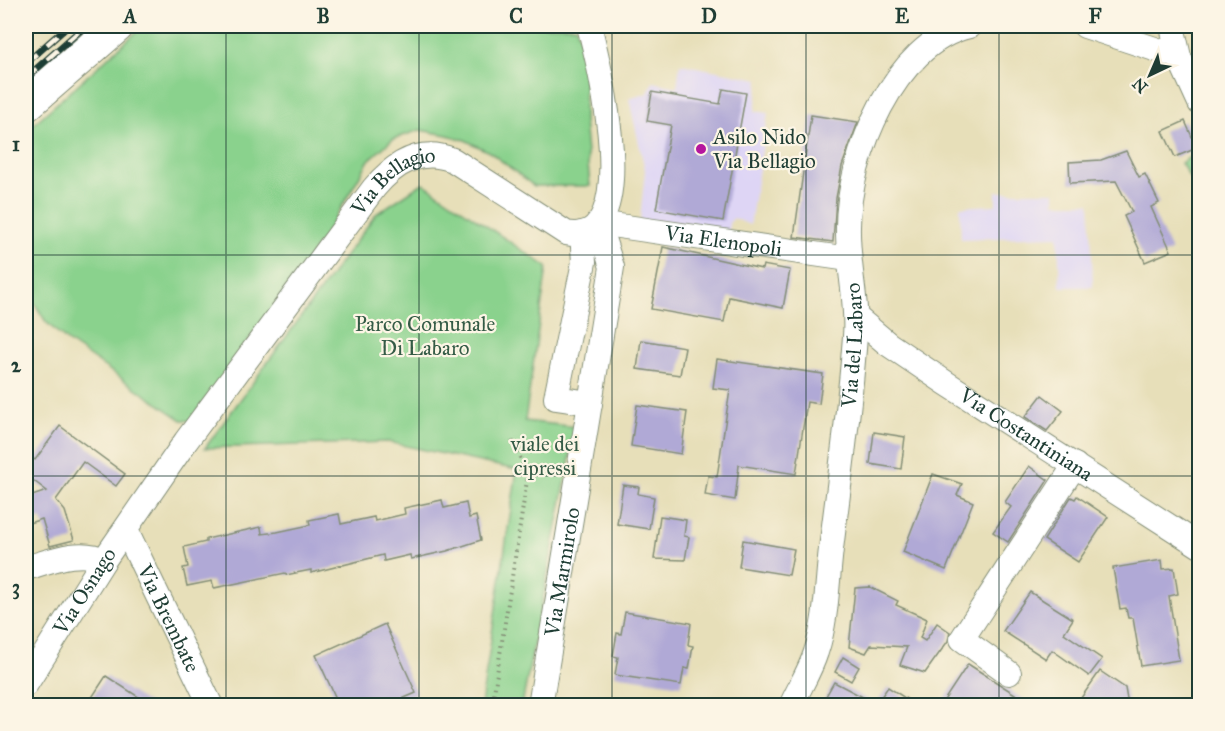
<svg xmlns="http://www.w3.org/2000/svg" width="1225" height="731" font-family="'IM FELL Great Primer',serif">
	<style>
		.built { fill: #ded5f5 }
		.green { fill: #8ad28d; stroke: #548860; stroke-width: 1.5 }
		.building { fill: #b0a9d6 }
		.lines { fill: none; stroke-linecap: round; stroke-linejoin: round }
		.street-casing { stroke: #838e76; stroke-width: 26 }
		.secondary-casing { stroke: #838e76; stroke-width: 35 }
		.path { stroke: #838e76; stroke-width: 4; stroke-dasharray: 1.5 4.5; stroke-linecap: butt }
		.street { stroke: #fff; stroke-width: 24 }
		.secondary { stroke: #fff; stroke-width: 33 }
		.rail-casing { stroke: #1f3d34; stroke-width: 7 }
		.rail { stroke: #fcf5e5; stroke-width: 4.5; stroke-dasharray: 14; stroke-linecap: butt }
		.grid { fill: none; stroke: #1f3d34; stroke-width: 1.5; stroke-opacity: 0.55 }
		.poi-dot { fill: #b5179e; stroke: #fcf5e5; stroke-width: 2 }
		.labels { text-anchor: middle; stroke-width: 4.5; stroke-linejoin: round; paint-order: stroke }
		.poi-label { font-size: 21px; fill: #1f3d34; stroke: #fcf5e5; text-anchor: start }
		.street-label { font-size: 21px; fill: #1f3d34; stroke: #fcf5e5 }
		.park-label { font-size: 21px; fill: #345b46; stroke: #fcf5e5 }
		.neatline { fill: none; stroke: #1f3d34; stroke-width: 2 }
		.grid-label { font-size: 20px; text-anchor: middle; font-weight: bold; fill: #1f3d34 }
	</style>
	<rect width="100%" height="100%" fill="#fcf5e5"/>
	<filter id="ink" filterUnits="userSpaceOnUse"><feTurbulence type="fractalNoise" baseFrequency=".0167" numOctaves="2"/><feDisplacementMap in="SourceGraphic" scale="12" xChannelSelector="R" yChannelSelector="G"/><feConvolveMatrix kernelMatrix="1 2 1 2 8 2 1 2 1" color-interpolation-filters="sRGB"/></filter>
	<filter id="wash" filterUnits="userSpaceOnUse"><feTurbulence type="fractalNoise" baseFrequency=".008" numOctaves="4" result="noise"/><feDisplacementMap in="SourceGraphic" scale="24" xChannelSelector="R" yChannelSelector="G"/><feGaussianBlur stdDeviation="1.35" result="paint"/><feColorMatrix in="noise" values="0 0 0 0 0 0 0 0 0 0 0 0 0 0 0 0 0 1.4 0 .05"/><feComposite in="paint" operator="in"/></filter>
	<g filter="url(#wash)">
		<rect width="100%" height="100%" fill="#e7dfb9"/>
		<g class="built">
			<polygon points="680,64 759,79 755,111 768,113 750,225 734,218 729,223 729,237 640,221 645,170 629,99 648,93 653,82 677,87"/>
			<polygon points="996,192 1055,192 1055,203 1090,203 1093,287 1060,287 1058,236 961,239 960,207 996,205"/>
		</g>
		<g class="green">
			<polygon points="143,26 576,26 585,56 584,120 590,186 534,186 491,153 465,140 447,135 420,130 393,139 369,160 325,235 190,421 182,420 67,341 46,322 26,289 26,131"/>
			<polygon points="1199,151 1199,193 1181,163"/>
			<polygon points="423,183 547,267 525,421 576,427 522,705 481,705 517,470 388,442 205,448 376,214"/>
		</g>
		<g id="blocks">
			<g class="building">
				<polygon points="723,89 746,93 723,221 656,209 671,125 647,121 652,92 720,104"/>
				<polygon points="811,115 858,122 842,166 836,198 833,242 794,237"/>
				<polygon points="1185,121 1197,148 1175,157 1163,131"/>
				<polygon points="1126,151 1139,177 1145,174 1159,203 1151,207 1171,251 1145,262 1124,216 1132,212 1116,181 1070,183 1069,162 1101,160"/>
				<polygon points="663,247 762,269 763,265 790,270 783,308 729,297 724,322 651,309"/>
				<polygon points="641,340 685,347 680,375 637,369"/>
				<polygon points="717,359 823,374 819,404 807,402 796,474 739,465 735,500 705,495 708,476 717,477 730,390 713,388"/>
				<polygon points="1042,395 1063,411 1047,431 1025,417"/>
				<polygon points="637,405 687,412 681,454 631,446"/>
				<polygon points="60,426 125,474 116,486 83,462 56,500 65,511 74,540 50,546 42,519 29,523 26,512 26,498 47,491 26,475 26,453 35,460"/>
				<polygon points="874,432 905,437 901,469 870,464"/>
				<polygon points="1029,466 1048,480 1008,542 993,532 1011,507 1005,502"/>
				<polygon points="933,474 962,484 957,495 973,502 946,570 903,552"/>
				<polygon points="623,485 639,487 638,494 654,497 649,529 617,524"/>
				<polygon points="1077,496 1108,517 1078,562 1044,540 1071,497 1075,499"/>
				<polygon points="442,500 444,508 466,503 469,518 476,516 481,540 447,551 411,559 410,555 384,561 383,555 311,573 311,570 286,575 285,573 214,588 212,581 187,586 183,568 188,567 184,547 206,542 206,539 261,527 262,534 277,532 310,525 309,520 339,514 341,524 374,517 375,521 405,514 404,508"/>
				<polygon points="660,516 686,520 684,536 689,537 685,560 654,559"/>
				<polygon points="743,540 794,549 789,575 739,567"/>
				<polygon points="1162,560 1163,569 1174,568 1178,594 1169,596 1179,660 1141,666 1133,618 1128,618 1126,608 1120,609 1113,568"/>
				<polygon points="870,587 898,601 896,605 927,619 920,638 925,641 937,623 950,632 948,641 925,673 900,665 907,647 871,645 866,653 849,647 855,588"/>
				<polygon points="1030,592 1073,619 1064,633 1102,659 1089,676 1052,650 1046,659 1003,631"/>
				<polygon points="625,612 691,623 688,645 693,646 689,669 684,668 681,685 615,675 618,657 613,656 617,633 621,634"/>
				<polygon points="385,624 416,693 388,705 339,705 316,655"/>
				<polygon points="843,657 859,667 851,681 835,672"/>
				<polygon points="968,664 1032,705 941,705"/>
				<polygon points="1100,671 1125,688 1128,705 1076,705"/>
				<polygon points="106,676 151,705 87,705"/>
				<polygon points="834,682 876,704 888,687 916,705 821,705"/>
			</g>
		</g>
	</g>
	<g filter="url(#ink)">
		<use href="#blocks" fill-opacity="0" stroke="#838e76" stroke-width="1.5"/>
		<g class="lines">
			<defs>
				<g id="street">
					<polyline points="1085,26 1179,57"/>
					<polyline points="1172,26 1179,57 1200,103"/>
					<path id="s1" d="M 582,233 L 584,262 L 556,398 L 590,403 L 612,267 L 598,223 L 849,259"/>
					<path id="s2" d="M 856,317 L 888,344 L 946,383 L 1200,546"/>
					<path id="s3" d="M 126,530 L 211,706"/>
					<path d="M 26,568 C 50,561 80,548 104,560"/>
					<polyline points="1009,673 962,639 1075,465"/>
					<path id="s4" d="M 26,684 L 104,560 L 186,441 L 374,188 C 395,163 421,147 453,160 L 566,233 C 645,249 599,62 589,26"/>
					<path id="s5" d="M 540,706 L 590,403"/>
					<path id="s6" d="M 791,706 C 799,688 810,671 816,652 C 827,620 827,582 831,549 C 840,478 850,407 855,336 C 858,300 847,264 848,227 C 848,157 894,43 969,26"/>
				</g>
				<polyline id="secondary" points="26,105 117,26"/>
			</defs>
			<use href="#street" class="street-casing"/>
			<use href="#secondary" class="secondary-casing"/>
			<polyline class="path" points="492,706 528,474 512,440"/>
			<use href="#street" class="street"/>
			<use href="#secondary" class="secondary"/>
			<defs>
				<g id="rail">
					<polyline points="26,63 68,26"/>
					<polyline points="26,78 85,26"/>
				</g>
			</defs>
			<use href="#rail" class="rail-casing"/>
			<use href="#rail" class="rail"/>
		</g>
	</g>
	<path class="grid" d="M 226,26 L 226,706M 419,26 L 419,706M 612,26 L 612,706M 806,26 L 806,706M 999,26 L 999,706M 26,255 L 1200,255M 26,476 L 1200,476"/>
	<circle class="poi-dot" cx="701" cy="149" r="6"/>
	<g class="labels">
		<g class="poi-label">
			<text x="713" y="144">Asilo Nido<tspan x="713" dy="24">Via Bellagio</tspan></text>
		</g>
		<g class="street-label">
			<text dy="7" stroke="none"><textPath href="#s4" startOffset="627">Via Bellagio</textPath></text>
			<text dy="7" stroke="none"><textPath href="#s1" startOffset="513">Via Elenopoli</textPath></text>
			<text dy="7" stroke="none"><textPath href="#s6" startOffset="369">Via del Labaro</textPath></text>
			<text dy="7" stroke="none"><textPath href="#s2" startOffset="207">Via Costantiniana</textPath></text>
			<text dy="7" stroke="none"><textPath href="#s5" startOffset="136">Via Marmirolo</textPath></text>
			<text dy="7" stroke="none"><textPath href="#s4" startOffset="110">Via Osnago</textPath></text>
			<text dy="7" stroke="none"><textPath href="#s3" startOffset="98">Via Brembate</textPath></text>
		</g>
		<g class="park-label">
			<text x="425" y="331">Parco Comunale<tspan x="425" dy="24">Di Labaro</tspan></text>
			<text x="545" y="451">viale dei<tspan x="545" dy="24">cipressi</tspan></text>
		</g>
	</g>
	<rect width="1225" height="731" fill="none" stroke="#fcf5e5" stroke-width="66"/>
	<g transform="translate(1150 75) rotate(224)" stroke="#fcf5e5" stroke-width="4.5" paint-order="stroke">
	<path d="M0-4.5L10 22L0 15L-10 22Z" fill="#1f3d34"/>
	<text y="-9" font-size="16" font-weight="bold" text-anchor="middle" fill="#1f3d34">N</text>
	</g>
	<rect x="33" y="33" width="1159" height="665" class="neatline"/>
	<g class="grid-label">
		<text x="130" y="23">A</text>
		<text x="323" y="23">B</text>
		<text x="516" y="23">C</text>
		<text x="709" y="23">D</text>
		<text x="902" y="23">E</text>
		<text x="1095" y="23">F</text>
		<text x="16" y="151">1</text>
		<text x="16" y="372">2</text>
		<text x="16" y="594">3</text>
	</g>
</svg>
